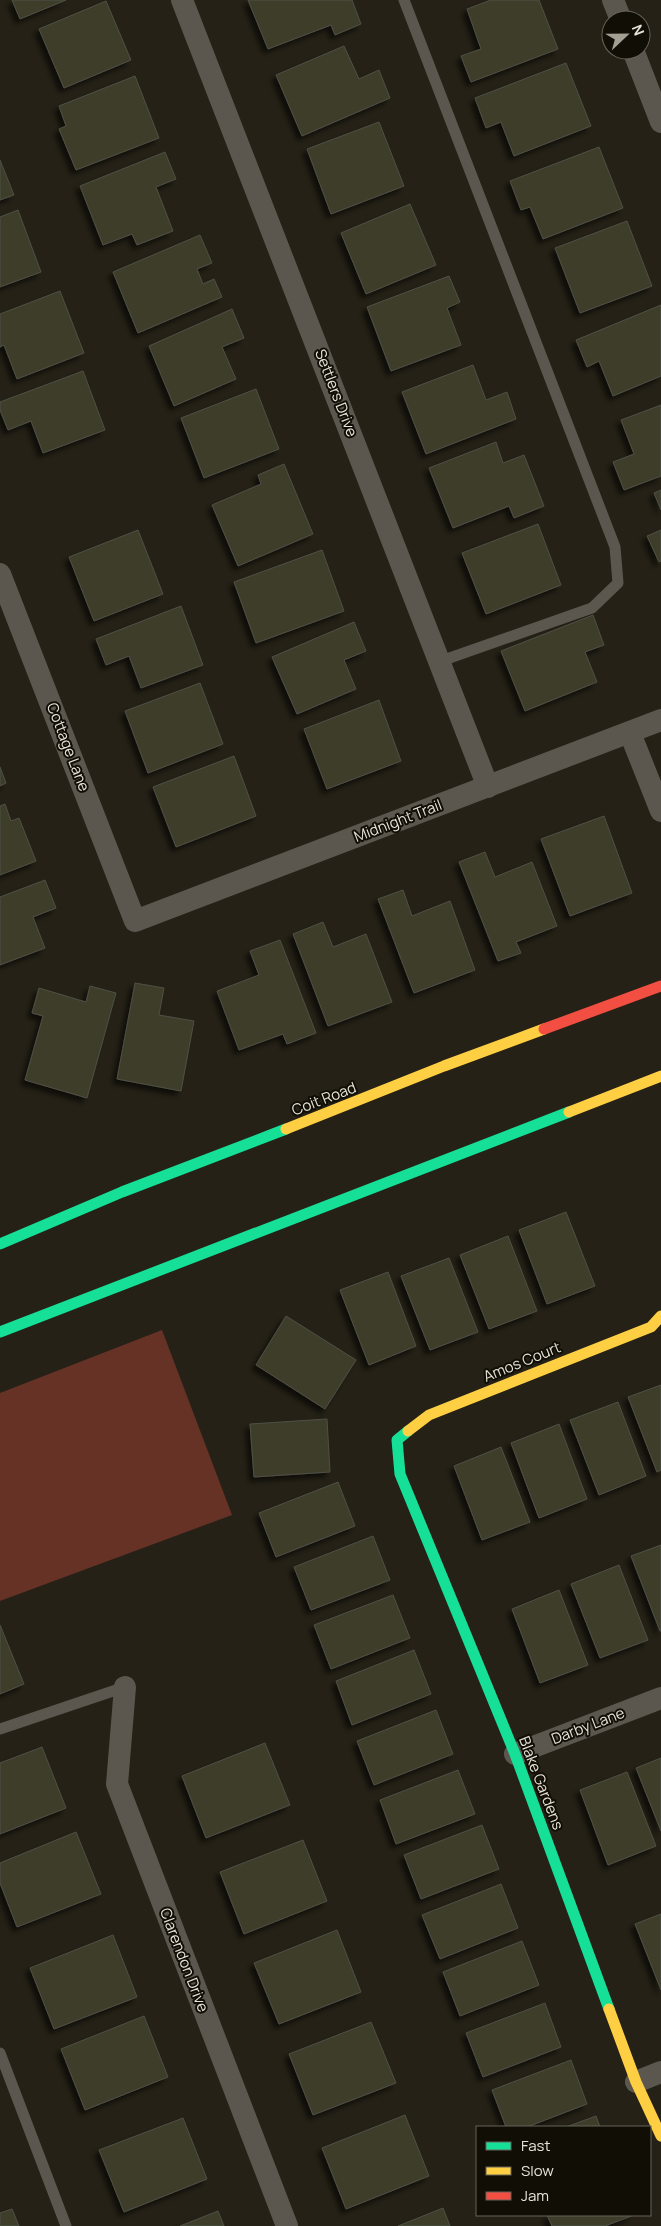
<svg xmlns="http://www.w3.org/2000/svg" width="661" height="2226" font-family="Manrope,sans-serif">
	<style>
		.green { fill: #663226 }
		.building { fill: #3d3e2c; stroke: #4f4f45; filter: url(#shadow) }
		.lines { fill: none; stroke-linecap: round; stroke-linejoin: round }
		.lane { stroke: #5b574f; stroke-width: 11 }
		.street { stroke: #5b574f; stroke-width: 22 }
		.fast { stroke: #16e098; stroke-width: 11 }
		.slow { stroke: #ffcf43; stroke-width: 11 }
		.jam { stroke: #f24e42; stroke-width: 11 }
		.labels { text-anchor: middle; stroke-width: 4; stroke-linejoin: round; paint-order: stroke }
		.street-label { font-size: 15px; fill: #e7e3d7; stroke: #110e06 }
	</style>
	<defs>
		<filter id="shadow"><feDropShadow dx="-4.5" dy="4.5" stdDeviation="2.5" flood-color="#0009"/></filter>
	</defs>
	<rect width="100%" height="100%" fill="#252116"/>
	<polygon class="green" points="162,1330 232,1515 0,1601 0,1393"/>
	<g class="building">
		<polygon points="12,0 66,0 20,19"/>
		<polygon points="248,0 352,0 361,24 335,35 331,25 268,49"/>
		<polygon points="491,0 539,0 558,49 471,82 461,56 481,49 467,9"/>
		<polygon points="106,1 131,60 64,88 39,29"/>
		<polygon points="344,46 359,79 379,70 390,98 302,136 276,75"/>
		<polygon points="566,63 591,126 514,156 501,122 486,128 475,98"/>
		<polygon points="135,76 159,138 76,170 59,129 66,126 59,106"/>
		<polygon points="379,122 404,186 331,214 307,149"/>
		<polygon points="599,147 623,208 543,239 530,207 521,210 510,181"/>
		<polygon points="165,152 176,179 156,187 173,231 137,245 132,234 103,245 80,186"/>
		<polygon points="0,160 14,195 0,200"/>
		<polygon points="410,204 436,265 366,294 341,233"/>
		<polygon points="18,210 41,272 0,287 0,217"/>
		<polygon points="627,221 652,286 580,313 555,248"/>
		<polygon points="200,235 212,263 197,269 203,284 214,279 222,297 138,333 113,272"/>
		<polygon points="449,276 460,302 447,308 461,345 391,371 367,307"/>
		<polygon points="60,291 84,353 17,379 4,345 0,347 0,314"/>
		<polygon points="661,305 661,376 613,396 599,361 587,367 576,340"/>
		<polygon points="232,309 244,338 222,347 236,379 174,406 149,346"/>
		<polygon points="473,365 486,400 507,392 516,419 426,454 402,392"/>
		<polygon points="83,371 105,430 43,453 31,421 8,430 0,410 0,402"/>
		<polygon points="256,389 279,449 204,478 181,418"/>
		<polygon points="661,405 661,476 624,490 613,462 634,454 621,420"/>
		<polygon points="496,442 503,463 524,455 544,506 514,518 509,506 453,528 429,468"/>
		<polygon points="284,464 313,534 238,566 212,505 261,484 258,475"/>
		<polygon points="661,490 661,510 654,493"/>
		<polygon points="538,524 561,585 486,614 462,553"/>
		<polygon points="138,530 163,594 94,621 69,557"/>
		<polygon points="661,530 661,561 659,562 647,536"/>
		<polygon points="322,550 344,611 256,643 234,582"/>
		<polygon points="181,606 203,665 141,688 129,656 106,665 96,639"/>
		<polygon points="593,615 604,645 585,652 597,682 525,711 501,651"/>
		<polygon points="354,622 366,651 344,660 356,689 297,714 272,657"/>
		<polygon points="200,683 223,744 148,773 125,711"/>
		<polygon points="379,700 401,761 327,789 304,729"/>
		<polygon points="234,756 256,816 176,847 153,787"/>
		<polygon points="0,767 6,783 0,786"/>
		<polygon points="5,804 11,821 19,818 36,861 0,875 0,806"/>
		<polygon points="604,816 632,893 570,916 541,839"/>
		<polygon points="485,852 495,877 532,862 557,926 516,942 521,953 498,961 459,862"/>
		<polygon points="45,880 56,908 33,917 45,948 0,965 0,897"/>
		<polygon points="403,890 412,916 450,901 475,970 414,993 378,899"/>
		<polygon points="323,922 333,947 366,934 392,1002 328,1026 293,934"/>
		<polygon points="280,940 316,1033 287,1044 283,1034 239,1050 217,991 259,975 250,951"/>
		<polygon points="135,983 164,988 159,1015 194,1021 181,1091 117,1079"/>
		<polygon points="90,986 116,993 87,1098 25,1080 43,1016 32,1013 39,988 86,1002"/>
		<polygon points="566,1212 595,1286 547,1304 519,1230"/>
		<polygon points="508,1236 537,1311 489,1329 460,1255"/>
		<polygon points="449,1258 478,1332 430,1350 401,1276"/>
		<polygon points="388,1272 416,1346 369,1365 340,1290"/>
		<polygon points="286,1316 356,1360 325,1409 256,1365"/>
		<polygon points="661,1385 661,1470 657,1472 628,1397"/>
		<polygon points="618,1402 646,1476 599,1495 570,1420"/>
		<polygon points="327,1419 330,1472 254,1477 250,1424"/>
		<polygon points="559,1424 587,1499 539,1518 511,1443"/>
		<polygon points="501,1447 530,1522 482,1540 454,1466"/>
		<polygon points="338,1482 355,1526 276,1557 259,1513"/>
		<polygon points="373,1536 390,1580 311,1610 294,1567"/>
		<polygon points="661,1545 661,1631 660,1631 631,1556"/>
		<polygon points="619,1565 648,1640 600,1658 571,1584"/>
		<polygon points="559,1590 588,1665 540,1683 512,1609"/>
		<polygon points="393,1595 410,1638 331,1669 314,1625"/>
		<polygon points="0,1625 24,1684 0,1694"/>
		<polygon points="414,1650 431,1694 352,1725 336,1681"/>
		<polygon points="436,1710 453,1754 374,1785 357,1741"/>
		<polygon points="265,1743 290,1805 206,1838 182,1776"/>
		<polygon points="42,1747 66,1808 0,1834 0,1763"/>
		<polygon points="661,1758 661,1831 636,1768"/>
		<polygon points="458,1770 475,1814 396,1844 380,1800"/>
		<polygon points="627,1772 656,1846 608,1865 580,1790"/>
		<polygon points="482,1825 499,1869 421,1899 404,1855"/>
		<polygon points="76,1832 101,1894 17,1927 0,1883 0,1863"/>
		<polygon points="303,1840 327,1901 244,1934 220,1872"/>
		<polygon points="501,1884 518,1928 440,1959 422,1915"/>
		<polygon points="661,1914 661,1990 635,1924"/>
		<polygon points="337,1930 361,1992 279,2024 254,1963"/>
		<polygon points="113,1935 137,1997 54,2029 30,1968"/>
		<polygon points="522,1941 539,1985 460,2016 443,1972"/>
		<polygon points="545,2003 561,2047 483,2077 466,2033"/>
		<polygon points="144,2016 168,2077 85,2110 61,2049"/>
		<polygon points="371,2022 396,2083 313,2115 289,2054"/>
		<polygon points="571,2060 587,2104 527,2127 506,2127 492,2090"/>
		<polygon points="405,2115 429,2176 346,2209 322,2148"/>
		<polygon points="596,2116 600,2127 566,2127"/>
		<polygon points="183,2118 207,2179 124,2212 99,2150"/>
		<polygon points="443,2208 450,2226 398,2226"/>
		<polygon points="12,2209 19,2226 0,2226 0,2213"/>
		<polygon points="218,2211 224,2226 180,2226"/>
		<polygon points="547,2215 634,2215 605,2226 552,2226"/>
	</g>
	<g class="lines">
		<g class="lane">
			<polyline points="404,0 615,547 618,583 592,608 441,661"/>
			<polyline points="0,1729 125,1687"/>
			<polyline points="0,2053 66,2226"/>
		</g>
		<g class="street">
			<polyline points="182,0 488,787"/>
			<polyline points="613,0 621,20"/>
			<polyline points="633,50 661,122"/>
			<polyline points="0,574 135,921 661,720"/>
			<polyline points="630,733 661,811"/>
			<polyline points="125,1687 117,1784 287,2226"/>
			<polyline points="515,1754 661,1698"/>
			<polyline points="636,2082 661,2072"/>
		</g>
		<g class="fast">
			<polyline points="0,1244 122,1192 286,1129"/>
			<polyline points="0,1332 569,1112"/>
			<polyline points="408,1431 397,1440 400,1474 515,1754 609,2009"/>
		</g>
		<g class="slow">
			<polyline points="569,1112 661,1076"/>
			<polyline points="286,1129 444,1066 544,1029"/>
			<polyline points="408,1431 429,1415 651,1327 661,1316"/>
			<polyline points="609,2009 636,2082 661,2136"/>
		</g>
		<polyline class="jam" points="544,1029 661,986"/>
	</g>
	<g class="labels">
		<g class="street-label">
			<text transform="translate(336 393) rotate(69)" y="5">Settlers Drive</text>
			<text transform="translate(68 747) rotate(69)" y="5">Cottage Lane</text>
			<text transform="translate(398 821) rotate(-21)" y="5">Midnight Trail</text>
			<text transform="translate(324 1099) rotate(-21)" y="5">Coit Road</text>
			<text transform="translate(522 1362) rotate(-22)" y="5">Amos Court</text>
			<text transform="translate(588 1726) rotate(-21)" y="5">Darby Lane</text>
			<text transform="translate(541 1783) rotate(69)" y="5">Blake Gardens</text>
			<text transform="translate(184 1960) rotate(69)" y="5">Clarendon Drive</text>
		</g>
	</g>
	<rect x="476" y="2126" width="175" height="90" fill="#110e06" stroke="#67635a"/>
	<rect x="486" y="2142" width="25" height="8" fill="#16e098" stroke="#67635a"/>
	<text x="521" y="2151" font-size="15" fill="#e7e3d7">Fast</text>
	<rect x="486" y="2167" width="25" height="8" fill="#ffcf43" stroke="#67635a"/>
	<text x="521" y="2176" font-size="15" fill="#e7e3d7">Slow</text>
	<rect x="486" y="2192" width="25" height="8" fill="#f24e42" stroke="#67635a"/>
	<text x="521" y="2201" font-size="15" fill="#e7e3d7">Jam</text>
	<g transform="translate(626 35) rotate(68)"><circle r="24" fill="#110e06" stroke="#67635a"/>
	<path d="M0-4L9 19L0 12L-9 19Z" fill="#a39f93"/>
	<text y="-8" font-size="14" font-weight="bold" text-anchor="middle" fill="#e7e3d7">N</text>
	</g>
</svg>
